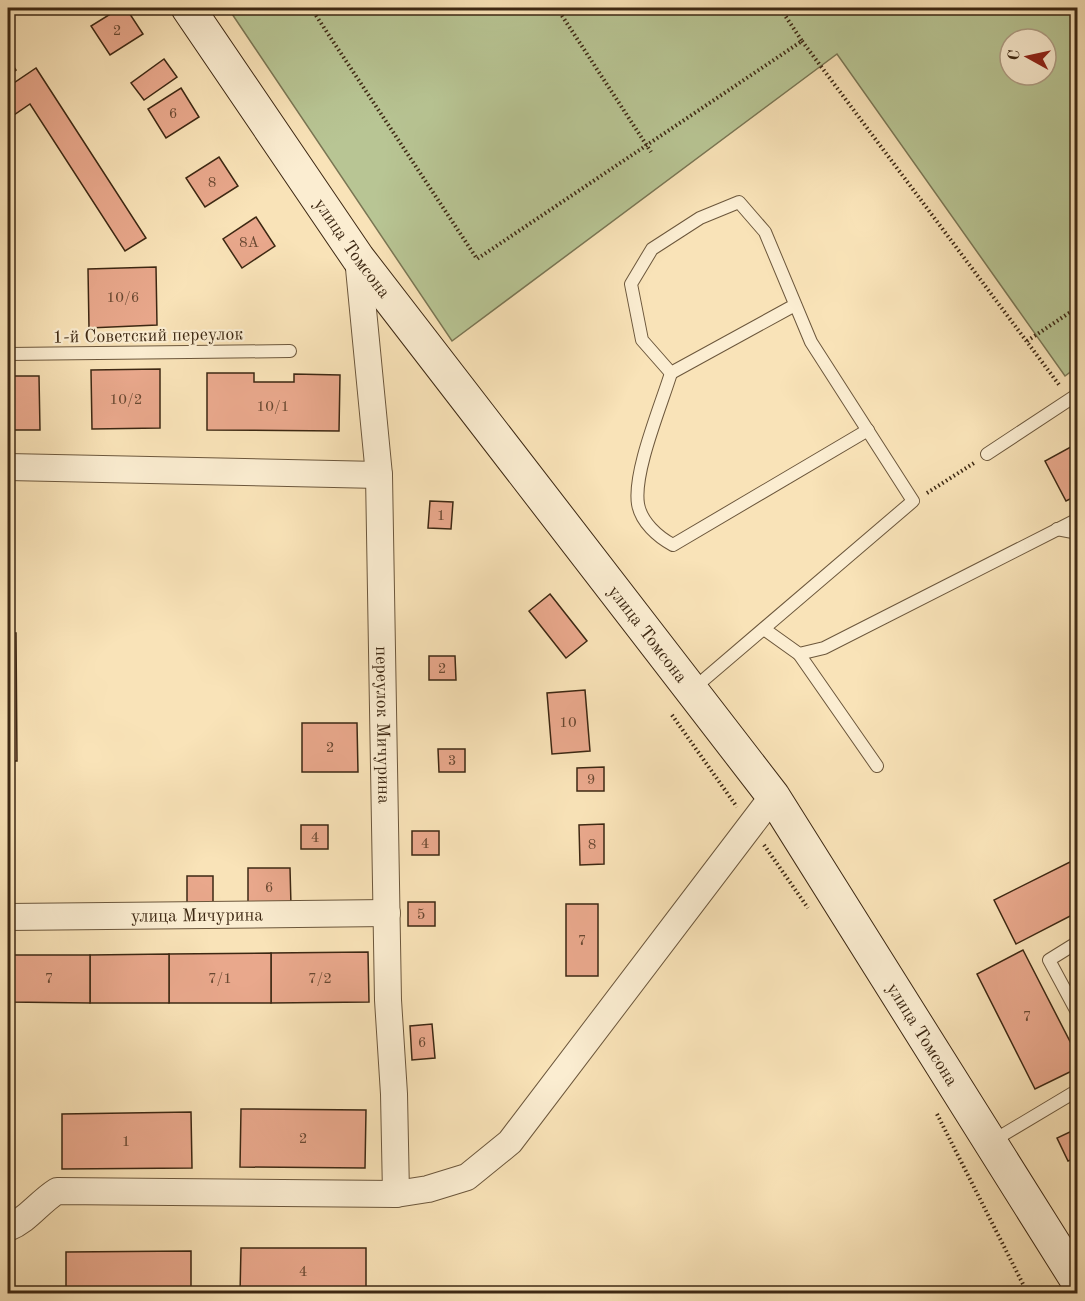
<svg xmlns="http://www.w3.org/2000/svg" width="1085" height="1301" font-family="'Old Standard TT',serif">
	<style>
		.green { fill: #b8c594; stroke: #7a7654; stroke-width: 1.5; fill-rule: evenodd }
		.building { fill: #e9a88c; stroke: #3d2813; stroke-width: 1.5 }
		.lines { fill: none; stroke-linecap: round; stroke-linejoin: round }
		.lane-casing { stroke: #6c573c; stroke-width: 14 }
		.street-casing { stroke: #6c573c; stroke-width: 28 }
		.secondary-casing { stroke: #3d2813; stroke-width: 35 }
		.path { stroke: #3d2813; stroke-width: 4; stroke-dasharray: 1.5 3; stroke-linecap: butt }
		.lane { stroke: #fbedd1; stroke-width: 12 }
		.street { stroke: #fbedd1; stroke-width: 26 }
		.secondary { stroke: #fbedd1; stroke-width: 33 }
		.labels { text-anchor: middle; stroke-width: 4.5; stroke-linejoin: round; paint-order: stroke }
		.number-label { font-size: 15px; fill: #684831 }
		.street-label { font-size: 18px; fill: #3d2813; stroke: #fbedd1 }
	</style>
	<rect width="100%" height="100%" fill="#f9e3b8"/>
	<filter id="stains"><feTurbulence type="fractalNoise" baseFrequency=".00333" numOctaves="4"/><feColorMatrix values="0 0 0 0 .2 0 0 0 0 .09 0 0 0 0 .02 0 0 0 .5 -.17"/></filter>
	<radialGradient id="worn" r=".72"><stop offset=".6" stop-color="#630" stop-opacity="0"/><stop offset="1" stop-color="#630" stop-opacity=".3"/></radialGradient>
	<path class="green" d="M 228,8 L 1077,8 L 1077,367 L 1065,376 L 837,54 L 452,341 ZM 1010,39 L 1046,39 L 1046,75 L 1010,75 Z"/>
	<g class="building">
		<polygon points="120,8 126,8 143,34 110,55 91,26"/>
		<polygon points="8,58 16,70 8,76"/>
		<polygon points="164,59 177,77 144,100 131,83"/>
		<polygon points="36,68 146,238 125,251 30,104 8,119 8,87"/>
		<polygon points="181,88 199,117 166,138 148,109"/>
		<polygon points="219,157 238,186 205,207 186,178"/>
		<polygon points="256,217 275,246 242,268 223,239"/>
		<polygon points="156,267 157,325 89,328 88,269"/>
		<polygon points="160,369 160,428 92,429 91,370"/>
		<polygon points="207,373 254,373 254,382 294,382 294,374 340,375 339,431 207,430"/>
		<polygon points="8,376 39,376 40,430 8,430"/>
		<polygon points="1078,443 1078,495 1066,501 1045,461"/>
		<polygon points="430,501 453,502 451,529 428,528"/>
		<polygon points="550,594 587,641 566,658 529,611"/>
		<polygon points="8,633 16,633 17,761 8,761"/>
		<polygon points="429,656 455,656 456,680 429,680"/>
		<polygon points="585,690 590,751 552,754 547,693"/>
		<polygon points="302,723 357,723 358,772 302,772"/>
		<polygon points="438,749 465,749 465,772 439,772"/>
		<polygon points="604,767 604,791 577,791 577,768"/>
		<polygon points="604,824 604,864 580,865 579,825"/>
		<rect x="301" y="825" width="27" height="24"/>
		<rect x="412" y="831" width="27" height="24"/>
		<polygon points="1078,858 1078,912 1016,944 994,900"/>
		<polygon points="248,868 290,868 291,906 248,906"/>
		<rect x="187" y="876" width="26" height="35"/>
		<rect x="408" y="902" width="27" height="24"/>
		<rect x="566" y="904" width="32" height="72"/>
		<polygon points="1023,950 1078,1057 1078,1068 1035,1089 977,974"/>
		<polygon points="368,952 369,1002 271,1003 271,953"/>
		<polygon points="271,953 271,1003 169,1003 169,954"/>
		<polygon points="169,954 169,1003 90,1003 90,955"/>
		<polygon points="8,955 90,955 90,1003 8,1002"/>
		<polygon points="432,1024 435,1058 412,1060 410,1026"/>
		<polygon points="241,1109 366,1110 365,1168 240,1167"/>
		<polygon points="191,1112 192,1168 62,1169 62,1114"/>
		<rect x="8" y="1116" width="4" height="41"/>
		<polygon points="1074,1130 1078,1139 1078,1157 1068,1161 1057,1138"/>
		<polygon points="241,1248 366,1248 366,1294 240,1294"/>
		<polygon points="191,1251 191,1294 66,1294 66,1252"/>
	</g>
	<g class="lines">
		<defs>
			<g id="lane">
				<polyline points="8,354 290,351"/>
				<path d="M 671,373 C 661,406 633,472 638,504 C 641,522 658,537 673,545 L 868,430"/>
				<polyline points="987,454 1078,394"/>
				<polyline points="1057,529 1078,533"/>
				<polyline points="764,629 799,654 824,648 1078,519"/>
				<polyline points="799,654 877,766"/>
				<polyline points="693,689 913,501 811,342 765,232 739,202 700,218 652,249 631,284 642,340 671,373 795,305"/>
				<polyline points="1078,942 1049,960 1078,1014"/>
				<polyline points="991,1142 1078,1090"/>
			</g>
			<g id="street">
				<path id="s1" d="M 358,258 L 379,475 L 388,1000 L 394,1094 L 396,1194"/>
				<polyline points="8,467 379,475"/>
				<path id="s2" d="M 8,917 L 387,913"/>
				<path d="M 8,1228 C 28,1220 38,1203 57,1191 L 396,1194 L 428,1189 L 467,1177 L 510,1142 L 773,796"/>
			</g>
			<g id="secondary">
				<path id="s3" d="M 188,8 L 358,258 L 773,796 L 1078,1282"/>
			</g>
		</defs>
		<use href="#lane" class="lane-casing"/>
		<use href="#street" class="street-casing"/>
		<use href="#secondary" class="secondary-casing"/>
		<g class="path">
			<polyline points="311,8 477,259 802,41 780,8"/>
			<polyline points="557,8 651,152"/>
			<polyline points="802,41 1060,386"/>
			<polyline points="1027,341 1078,307"/>
			<polyline points="927,493 974,463"/>
			<polyline points="672,715 737,807"/>
			<polyline points="764,845 808,908"/>
			<polyline points="937,1114 1028,1294"/>
		</g>
		<use href="#lane" class="lane"/>
		<use href="#street" class="street"/>
		<use href="#secondary" class="secondary"/>
	</g>
	<g class="labels">
		<g class="number-label">
			<text x="117" y="35">2</text>
			<text x="173" y="118">6</text>
			<text x="212" y="187">8</text>
			<text x="249" y="247">8А</text>
			<text x="123" y="302">10/6</text>
			<text x="126" y="404">10/2</text>
			<text x="273" y="411">10/1</text>
			<text x="441" y="520">1</text>
			<text x="442" y="673">2</text>
			<text x="568" y="727">10</text>
			<text x="330" y="752">2</text>
			<text x="452" y="765">3</text>
			<text x="591" y="784">9</text>
			<text x="315" y="842">4</text>
			<text x="425" y="848">4</text>
			<text x="592" y="849">8</text>
			<text x="269" y="892">6</text>
			<text x="421" y="919">5</text>
			<text x="582" y="945">7</text>
			<text x="49" y="983">7</text>
			<text x="220" y="983">7/1</text>
			<text x="320" y="983">7/2</text>
			<text x="1027" y="1021">7</text>
			<text x="422" y="1047">6</text>
			<text x="303" y="1143">2</text>
			<text x="126" y="1146">1</text>
			<text x="303" y="1276">4</text>
		</g>
		<g class="street-label">
			<text dy="6" stroke="none"><textPath href="#s3" startOffset="291">улица Томсона</textPath></text>
			<text transform="translate(148 335) rotate(-1)" y="6">1-й Советский переулок</text>
			<text dy="6" stroke="none"><textPath href="#s3" startOffset="777">улица Томсона</textPath></text>
			<text dy="6" stroke="none"><textPath href="#s1" startOffset="468">переулок Мичурина</textPath></text>
			<text dy="6" stroke="none"><textPath href="#s2" startOffset="189">улица Мичурина</textPath></text>
			<text dy="6" stroke="none"><textPath href="#s3" startOffset="1263">улица Томсона</textPath></text>
		</g>
	</g>
	<rect width="1085" height="1301" fill="none" stroke="#f9e3b8" stroke-width="30"/>
	<rect x="9" y="9" width="1067" height="1283" fill="none" stroke="#3d2813" stroke-width="3"/>
	<rect x="15" y="15" width="1055" height="1271" fill="none" stroke="#3d2813" stroke-width="1.5"/>
	<g transform="translate(1028 57) rotate(278)"><circle r="28" fill="#fbedd1" stroke="#af9e85" stroke-width="1.5"/>
	<path d="M0-4.5L10 22L0 15L-10 22Z" fill="#8f2418"/>
	<text y="-9" font-size="16" font-weight="bold" text-anchor="middle" fill="#3d2813">С</text>
	</g>
	<rect width="100%" height="100%" filter="url(#stains)"/>
	<rect width="100%" height="100%" fill="url(#worn)"/>
</svg>
